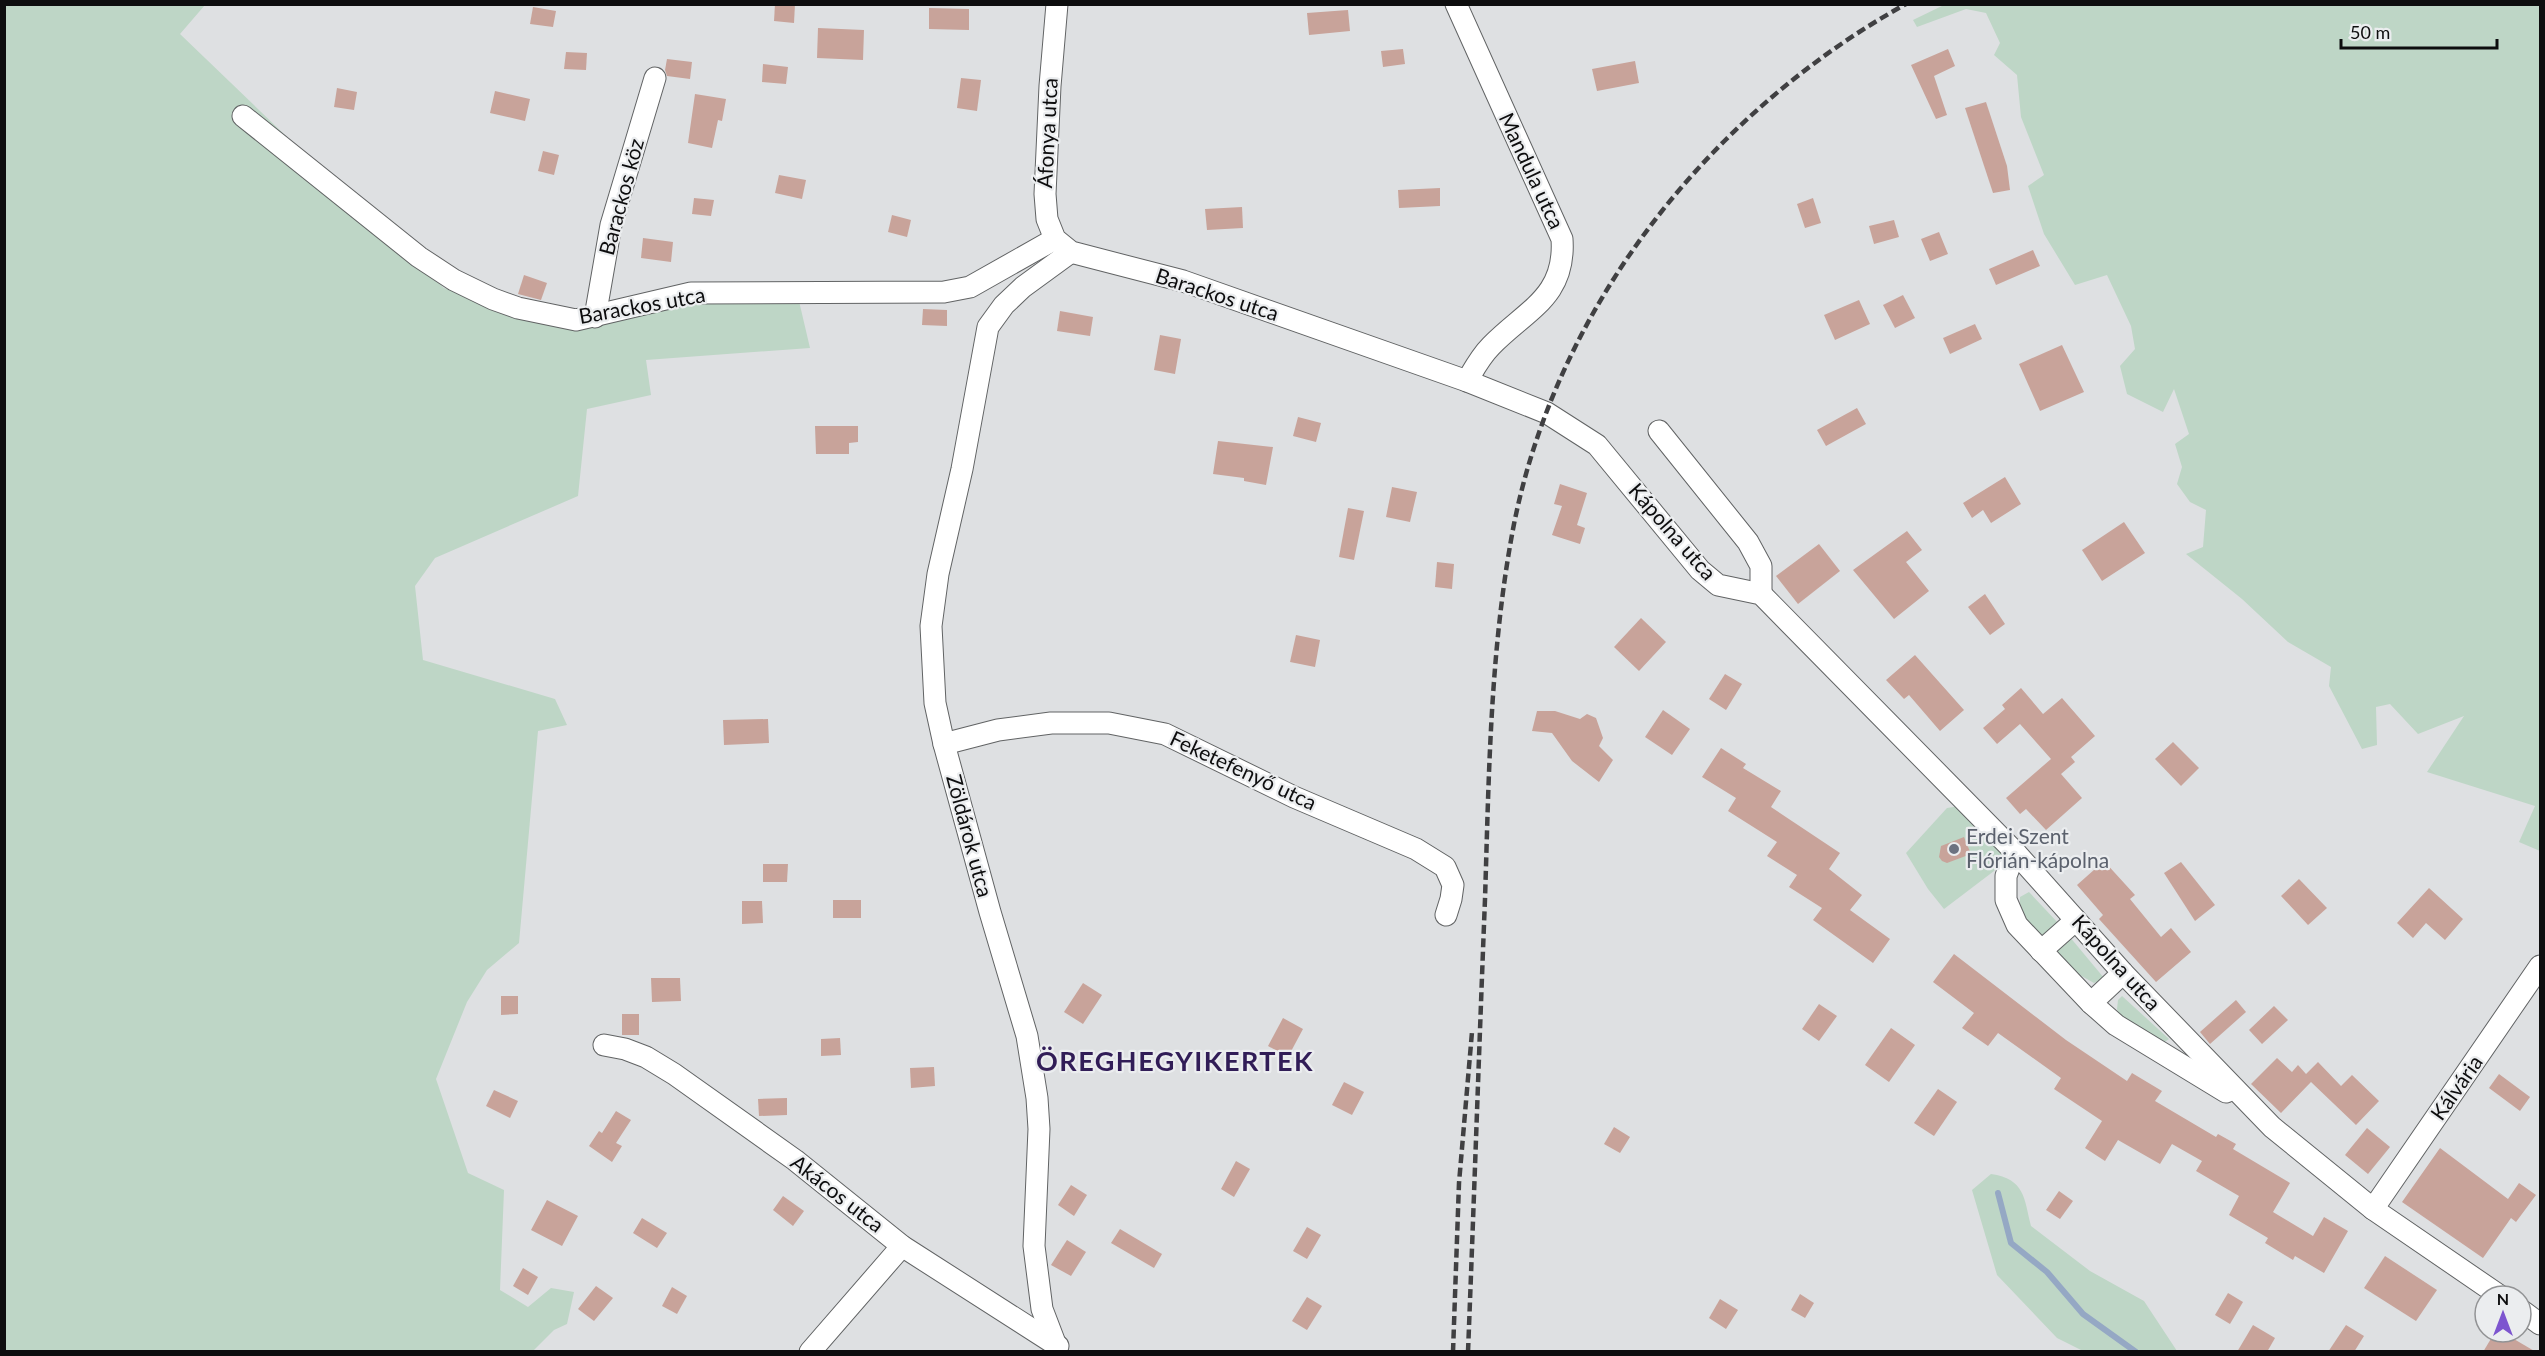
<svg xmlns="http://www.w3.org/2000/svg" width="2545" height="1356" font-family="Lato,sans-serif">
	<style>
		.green { fill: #bed6c6 }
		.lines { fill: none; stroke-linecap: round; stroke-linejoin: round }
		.stream { stroke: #95a8c4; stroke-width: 6 }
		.building { fill: #c8a39a }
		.street-casing { stroke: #616364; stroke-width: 23 }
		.street { stroke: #fff; stroke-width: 21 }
		.rail { stroke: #404042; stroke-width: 4.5; stroke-dasharray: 9 4.5; stroke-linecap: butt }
		.worship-dot { fill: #6b7280; stroke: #ebedef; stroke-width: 2 }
		.labels { text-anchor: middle; stroke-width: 4.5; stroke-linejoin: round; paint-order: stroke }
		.street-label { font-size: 21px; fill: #0d0d0e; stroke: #ebedef }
		.worship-label { font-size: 21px; fill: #5b616d; stroke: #ebedef; text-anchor: start }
		.district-label { font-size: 27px; font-weight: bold; letter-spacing: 1.5px; fill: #311d57; stroke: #ebedef }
	</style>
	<rect width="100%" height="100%" fill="#dee0e2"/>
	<g class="green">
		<polygon points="1946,4 2540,5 2540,851 2519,842 2535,806 2427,772 2464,716 2418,734 2390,704 2376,707 2377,745 2362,749 2329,686 2331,667 2288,642 2242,599 2186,554 2203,547 2206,510 2190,502 2177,484 2182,467 2175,444 2189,434 2174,389 2163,412 2127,394 2120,366 2135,349 2131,326 2107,275 2075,285 2044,234 2028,186 2044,175 2021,117 2017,75 1994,55 2000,43 1986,13 1966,9 1917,27 1913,20"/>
		<polygon points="5,5 205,5 180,34 444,288 576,328 694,298 799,301 810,348 646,360 651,395 587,409 578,496 435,558 415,586 423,660 555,699 567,725 538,731 519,943 487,970 467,1002 436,1079 468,1173 504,1190 500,1290 528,1307 551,1288 574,1292 567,1324 554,1330 532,1352 5,1352"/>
		<polygon points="1960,806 2008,855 1994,871 1944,909 1928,889 1906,853 1947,808"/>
		<polygon points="2029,892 2059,924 2042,940 2020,917 2020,897"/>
		<polygon points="2069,936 2104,978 2094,983 2071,970 2057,953 2060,944"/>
		<polygon points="2122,996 2169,1039 2163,1043 2120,1018 2117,1009 2118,1000"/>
		<path d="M 1991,1174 C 2025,1179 2024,1198 2031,1226 L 2090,1271 L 2144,1301 L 2177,1351 L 2083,1351 L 2057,1338 L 1997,1275 L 1972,1190 Z"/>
	</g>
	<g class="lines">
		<polyline class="stream" points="1998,1193 2011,1243 2047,1272 2083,1314 2136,1352"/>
	</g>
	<g class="building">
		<polygon points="775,4 795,4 794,23 774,21"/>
		<polygon points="533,7 556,11 553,27 530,24"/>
		<polygon points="929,8 969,9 969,30 929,29"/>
		<polygon points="1348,10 1350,31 1309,35 1307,13"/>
		<polygon points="818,28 864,30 863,60 817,58"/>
		<polygon points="1403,49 1405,64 1383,67 1381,51"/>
		<polygon points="1948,49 1955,66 1934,76 1947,115 1936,119 1911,65"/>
		<polygon points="566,52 587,53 586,70 564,69"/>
		<polygon points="667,59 692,62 690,79 667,76 665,70"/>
		<polygon points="1635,61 1639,83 1597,91 1592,69"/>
		<polygon points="763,64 788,67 786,84 762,82"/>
		<polygon points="961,78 981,80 977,111 957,108"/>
		<polygon points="337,88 357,92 354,110 334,107"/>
		<polygon points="495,91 530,99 525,121 490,113"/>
		<polygon points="695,94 726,99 722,121 718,120 712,148 688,143"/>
		<polygon points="1986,102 2007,166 2010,190 1993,193 1965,108"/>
		<polygon points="543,151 559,155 554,175 538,171"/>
		<polygon points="779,175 806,180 802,199 775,193"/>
		<polygon points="1440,188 1440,206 1399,208 1398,190"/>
		<polygon points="694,198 714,200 711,216 692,214"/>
		<polygon points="1813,198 1821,223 1805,228 1797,204"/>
		<polygon points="1242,207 1243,228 1207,230 1205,209"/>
		<polygon points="892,215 911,220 907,237 888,232"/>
		<polygon points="1894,220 1899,237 1874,244 1869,226"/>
		<polygon points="1939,232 1948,254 1930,261 1921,239"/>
		<polygon points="643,238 673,242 671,262 641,258"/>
		<polygon points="2033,250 2040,266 1996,285 1989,269"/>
		<polygon points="524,275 547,283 541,300 518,294"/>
		<polygon points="1903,295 1915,318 1895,328 1883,305"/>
		<polygon points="1859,300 1870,324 1835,340 1824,315"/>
		<polygon points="923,309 947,310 947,326 922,325"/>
		<polygon points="1060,311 1093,317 1090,336 1057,331"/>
		<polygon points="1975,324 1982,339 1950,354 1943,338"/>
		<polygon points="1160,335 1181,339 1175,374 1154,370"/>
		<polygon points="2062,345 2084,392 2040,411 2019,364"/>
		<polygon points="1857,408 1866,424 1826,446 1817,430"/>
		<polygon points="1298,417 1321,423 1316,442 1293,436"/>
		<polygon points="815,426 858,426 858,442 849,443 849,454 816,454"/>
		<polygon points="1218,441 1273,447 1266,485 1244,481 1244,478 1213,474"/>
		<polygon points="2005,477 2021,504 1991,523 1983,510 1972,518 1963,503"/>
		<polygon points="1560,484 1587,493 1577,525 1585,528 1580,544 1552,535 1562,506 1554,504"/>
		<polygon points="1392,487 1417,492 1410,522 1386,517"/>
		<polygon points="1348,508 1364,511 1354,560 1339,557"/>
		<polygon points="2124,522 2145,553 2102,581 2082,550"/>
		<polygon points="1907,531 1922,550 1906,562 1929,591 1894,619 1853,570"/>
		<polygon points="1819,544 1840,571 1798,604 1776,576"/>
		<polygon points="1437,562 1454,564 1452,589 1435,587"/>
		<polygon points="1985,594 2005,624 1990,635 1968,607"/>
		<polygon points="1641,618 1666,642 1639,671 1614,647"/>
		<polygon points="1296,635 1320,640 1315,667 1290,662"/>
		<polygon points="1915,655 1964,710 1940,731 1909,695 1904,699 1886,680"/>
		<polygon points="1725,674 1742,684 1726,710 1709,699"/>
		<polygon points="2021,688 2043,714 2062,698 2095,736 2071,757 2075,762 2061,774 2082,798 2046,830 2026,809 2020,814 2006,798 2051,759 2020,724 1997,744 1983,728 2005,709 2002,705"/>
		<polygon points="1663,710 1690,729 1672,755 1645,737"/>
		<polygon points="1537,711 1555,711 1580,719 1587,714 1596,718 1603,738 1599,746 1613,760 1599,782 1572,761 1552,733 1532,731"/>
		<polygon points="768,719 769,743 724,745 723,720"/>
		<polygon points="2173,742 2199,768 2181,786 2155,759"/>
		<polygon points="1721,748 1746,764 1743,768 1781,791 1771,807 1840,853 1829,869 1862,895 1850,910 1890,939 1873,963 1813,920 1822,908 1789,887 1797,875 1767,856 1777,842 1728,811 1736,798 1702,777"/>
		<polygon points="1964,837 1971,854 1947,863 1942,861 1939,857 1941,846"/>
		<polygon points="2104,861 2135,895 2130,899 2161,937 2171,928 2191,952 2156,982 2099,919 2103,915 2077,885"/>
		<polygon points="2181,862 2215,905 2195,921 2164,873"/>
		<polygon points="763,864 788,864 787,882 763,882"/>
		<polygon points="2299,879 2327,908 2308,925 2281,896"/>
		<polygon points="2429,888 2463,919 2445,940 2426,923 2413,938 2397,923"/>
		<rect x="833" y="900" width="28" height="18"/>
		<polygon points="742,901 762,901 763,923 742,924"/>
		<polygon points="1954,954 2066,1040 2127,1081 2132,1073 2162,1091 2155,1101 2216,1137 2218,1134 2236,1144 2233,1149 2290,1183 2273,1212 2313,1236 2324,1217 2348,1231 2324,1273 2295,1256 2293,1260 2265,1243 2268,1238 2229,1215 2239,1196 2196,1171 2202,1161 2172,1144 2160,1164 2118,1140 2105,1161 2085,1148 2102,1121 2054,1089 2061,1078 1998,1033 1988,1046 1962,1028 1974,1013 1933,982"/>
		<polygon points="651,978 680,978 681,1001 652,1002"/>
		<polygon points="1083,983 1102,995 1083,1024 1064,1012"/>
		<polygon points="501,996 518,996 518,1014 501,1015"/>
		<polygon points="2236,1000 2246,1012 2210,1044 2200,1032"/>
		<polygon points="1819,1004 1837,1016 1819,1041 1802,1029"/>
		<polygon points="2274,1006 2288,1020 2262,1044 2249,1030"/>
		<rect x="622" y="1014" width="17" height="21"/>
		<polygon points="1283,1018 1303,1029 1288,1057 1268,1046"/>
		<polygon points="1891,1028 1915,1045 1889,1082 1865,1065"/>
		<polygon points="840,1038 841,1055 821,1056 821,1039"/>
		<polygon points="2277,1058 2292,1072 2298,1065 2306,1074 2318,1062 2341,1086 2352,1075 2379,1101 2356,1125 2311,1082 2281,1113 2251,1084"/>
		<polygon points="934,1067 935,1086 911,1088 910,1068"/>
		<polygon points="2499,1074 2530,1097 2520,1111 2489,1088"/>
		<polygon points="1344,1082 1364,1092 1352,1115 1332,1105"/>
		<polygon points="1938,1089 1957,1102 1934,1136 1914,1123"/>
		<polygon points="494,1090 518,1101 510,1118 486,1106"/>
		<polygon points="787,1098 787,1115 759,1116 758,1099"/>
		<polygon points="616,1111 631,1120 616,1143 622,1146 612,1162 589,1146 599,1131 602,1133"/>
		<polygon points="1614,1127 1630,1137 1620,1153 1604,1144"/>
		<polygon points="2367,1128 2390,1147 2368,1174 2345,1155"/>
		<polygon points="2440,1148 2508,1199 2519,1183 2536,1195 2516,1222 2511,1218 2483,1258 2402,1202"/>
		<polygon points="1236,1161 1250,1169 1234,1197 1221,1189"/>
		<polygon points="1071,1185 1087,1195 1074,1216 1058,1205"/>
		<polygon points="2059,1191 2073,1201 2060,1219 2046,1210"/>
		<polygon points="783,1196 804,1211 793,1226 773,1210"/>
		<polygon points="547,1200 578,1216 562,1246 531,1230"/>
		<polygon points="642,1218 667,1233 657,1248 633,1233"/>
		<polygon points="1307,1227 1321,1235 1307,1259 1293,1251"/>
		<polygon points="1120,1229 1162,1254 1154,1268 1111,1243"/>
		<polygon points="1067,1240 1086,1252 1071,1276 1051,1265"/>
		<polygon points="2385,1256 2437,1290 2416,1321 2364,1288"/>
		<polygon points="523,1268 538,1277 528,1295 513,1286"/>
		<polygon points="596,1286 613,1298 594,1321 578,1309"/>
		<polygon points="672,1287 687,1296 677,1314 662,1306"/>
		<polygon points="2228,1293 2243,1302 2230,1324 2215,1315"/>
		<polygon points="1800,1294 1814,1303 1805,1318 1791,1310"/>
		<polygon points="1307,1297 1322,1306 1307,1330 1292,1321"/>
		<polygon points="1720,1299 1738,1310 1726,1329 1709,1318"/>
		<polygon points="2253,1325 2275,1338 2267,1352 2237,1352"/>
		<polygon points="2346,1325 2364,1336 2354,1352 2328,1352"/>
		<polygon points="2495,1332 2502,1332 2536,1352 2483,1352"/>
	</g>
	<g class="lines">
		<defs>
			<g id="street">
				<polyline points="1057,4 1050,86 1045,194 1047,219 1055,239 1071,252 1183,281 1467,381 1547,413 1597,445 1700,570 1718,585 1761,594 2015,852 2123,973 2272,1127 2373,1209 2500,1296"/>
				<path d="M 1456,4 L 1562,239 C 1566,297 1526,310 1491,346 C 1480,357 1474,369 1467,381"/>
				<polyline points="243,116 419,257 454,280 493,299 518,308 576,320 691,293 944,292 970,287 1055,239"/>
				<polyline points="595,317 611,225 655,78"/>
				<polyline points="1659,431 1748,542 1761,566 1761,594"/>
				<polyline points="944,744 998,730 1051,723 1109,723 1165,734 1294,797 1416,849 1445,867 1453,885 1451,899 1446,915"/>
				<polyline points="2015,852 2006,876 2006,900 2017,925 2091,1003 2116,1025 2226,1092"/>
				<polyline points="2041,951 2076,920"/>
				<polyline points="2091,1003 2123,973"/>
				<polyline points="604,1045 625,1049 646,1057 674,1074 795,1160 902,1246 1058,1346"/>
				<polyline points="2373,1209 2540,966"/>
				<polyline points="2521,1310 2540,1324"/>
				<polyline points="1055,1343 1042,1309 1034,1246 1039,1129 1037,1098 1027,1036 990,912 944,744 935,703 931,626 938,574 962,469 988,327 1004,305 1023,287 1071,252"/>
				<polyline points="810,1352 902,1246"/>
			</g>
		</defs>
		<use href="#street" class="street-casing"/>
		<use href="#street" class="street"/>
		<g class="rail">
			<polyline points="1453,1352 1459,1183 1472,1032"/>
			<path d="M 1468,1352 C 1474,1201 1479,1050 1485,899 C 1489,774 1490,648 1514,524 C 1558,304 1711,112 1906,4"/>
		</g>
	</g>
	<circle class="worship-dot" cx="1954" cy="849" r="6"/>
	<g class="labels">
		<g class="street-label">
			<text transform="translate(1048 133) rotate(-87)" y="7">Áfonya utca</text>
			<text transform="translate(1531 171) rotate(65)" y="7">Mandula utca</text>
			<text transform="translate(622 197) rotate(-75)" y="7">Barackos köz</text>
			<text transform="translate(1217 295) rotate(18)" y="7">Barackos utca</text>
			<text transform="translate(642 306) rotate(-10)" y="7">Barackos utca</text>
			<text transform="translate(1672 532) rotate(49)" y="7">Kápolna utca</text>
			<text transform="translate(1243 771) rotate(25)" y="7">Feketefenyő utca</text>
			<text transform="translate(969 836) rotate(75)" y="7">Zöldárok utca</text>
			<text transform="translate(2116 963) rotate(48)" y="7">Kápolna utca</text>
			<text transform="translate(2457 1088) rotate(-55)" y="7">Kálvária</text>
			<text transform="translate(837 1194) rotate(38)" y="7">Akácos utca</text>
		</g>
		<g class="worship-label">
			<text x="1966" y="844">Erdei Szent<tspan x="1966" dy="24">Flórián-kápolna</tspan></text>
		</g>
		<g class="district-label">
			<text x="1175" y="1071">ÖREGHEGYIKERTEK</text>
		</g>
	</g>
	<rect width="2545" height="1356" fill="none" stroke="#0d0d0e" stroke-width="12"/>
	<g transform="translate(2503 1314)"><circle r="28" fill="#ebedef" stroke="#929395" stroke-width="1.5"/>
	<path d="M0-4.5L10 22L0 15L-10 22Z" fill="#7d55cf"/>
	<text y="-9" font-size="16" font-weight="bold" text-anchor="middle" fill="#0d0d0e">N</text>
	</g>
	<path d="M2341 39v9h156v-9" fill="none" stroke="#0d0d0e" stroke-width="3"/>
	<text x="2350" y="39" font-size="18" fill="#0d0d0e" stroke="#ebedef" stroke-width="4.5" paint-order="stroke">50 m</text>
</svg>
